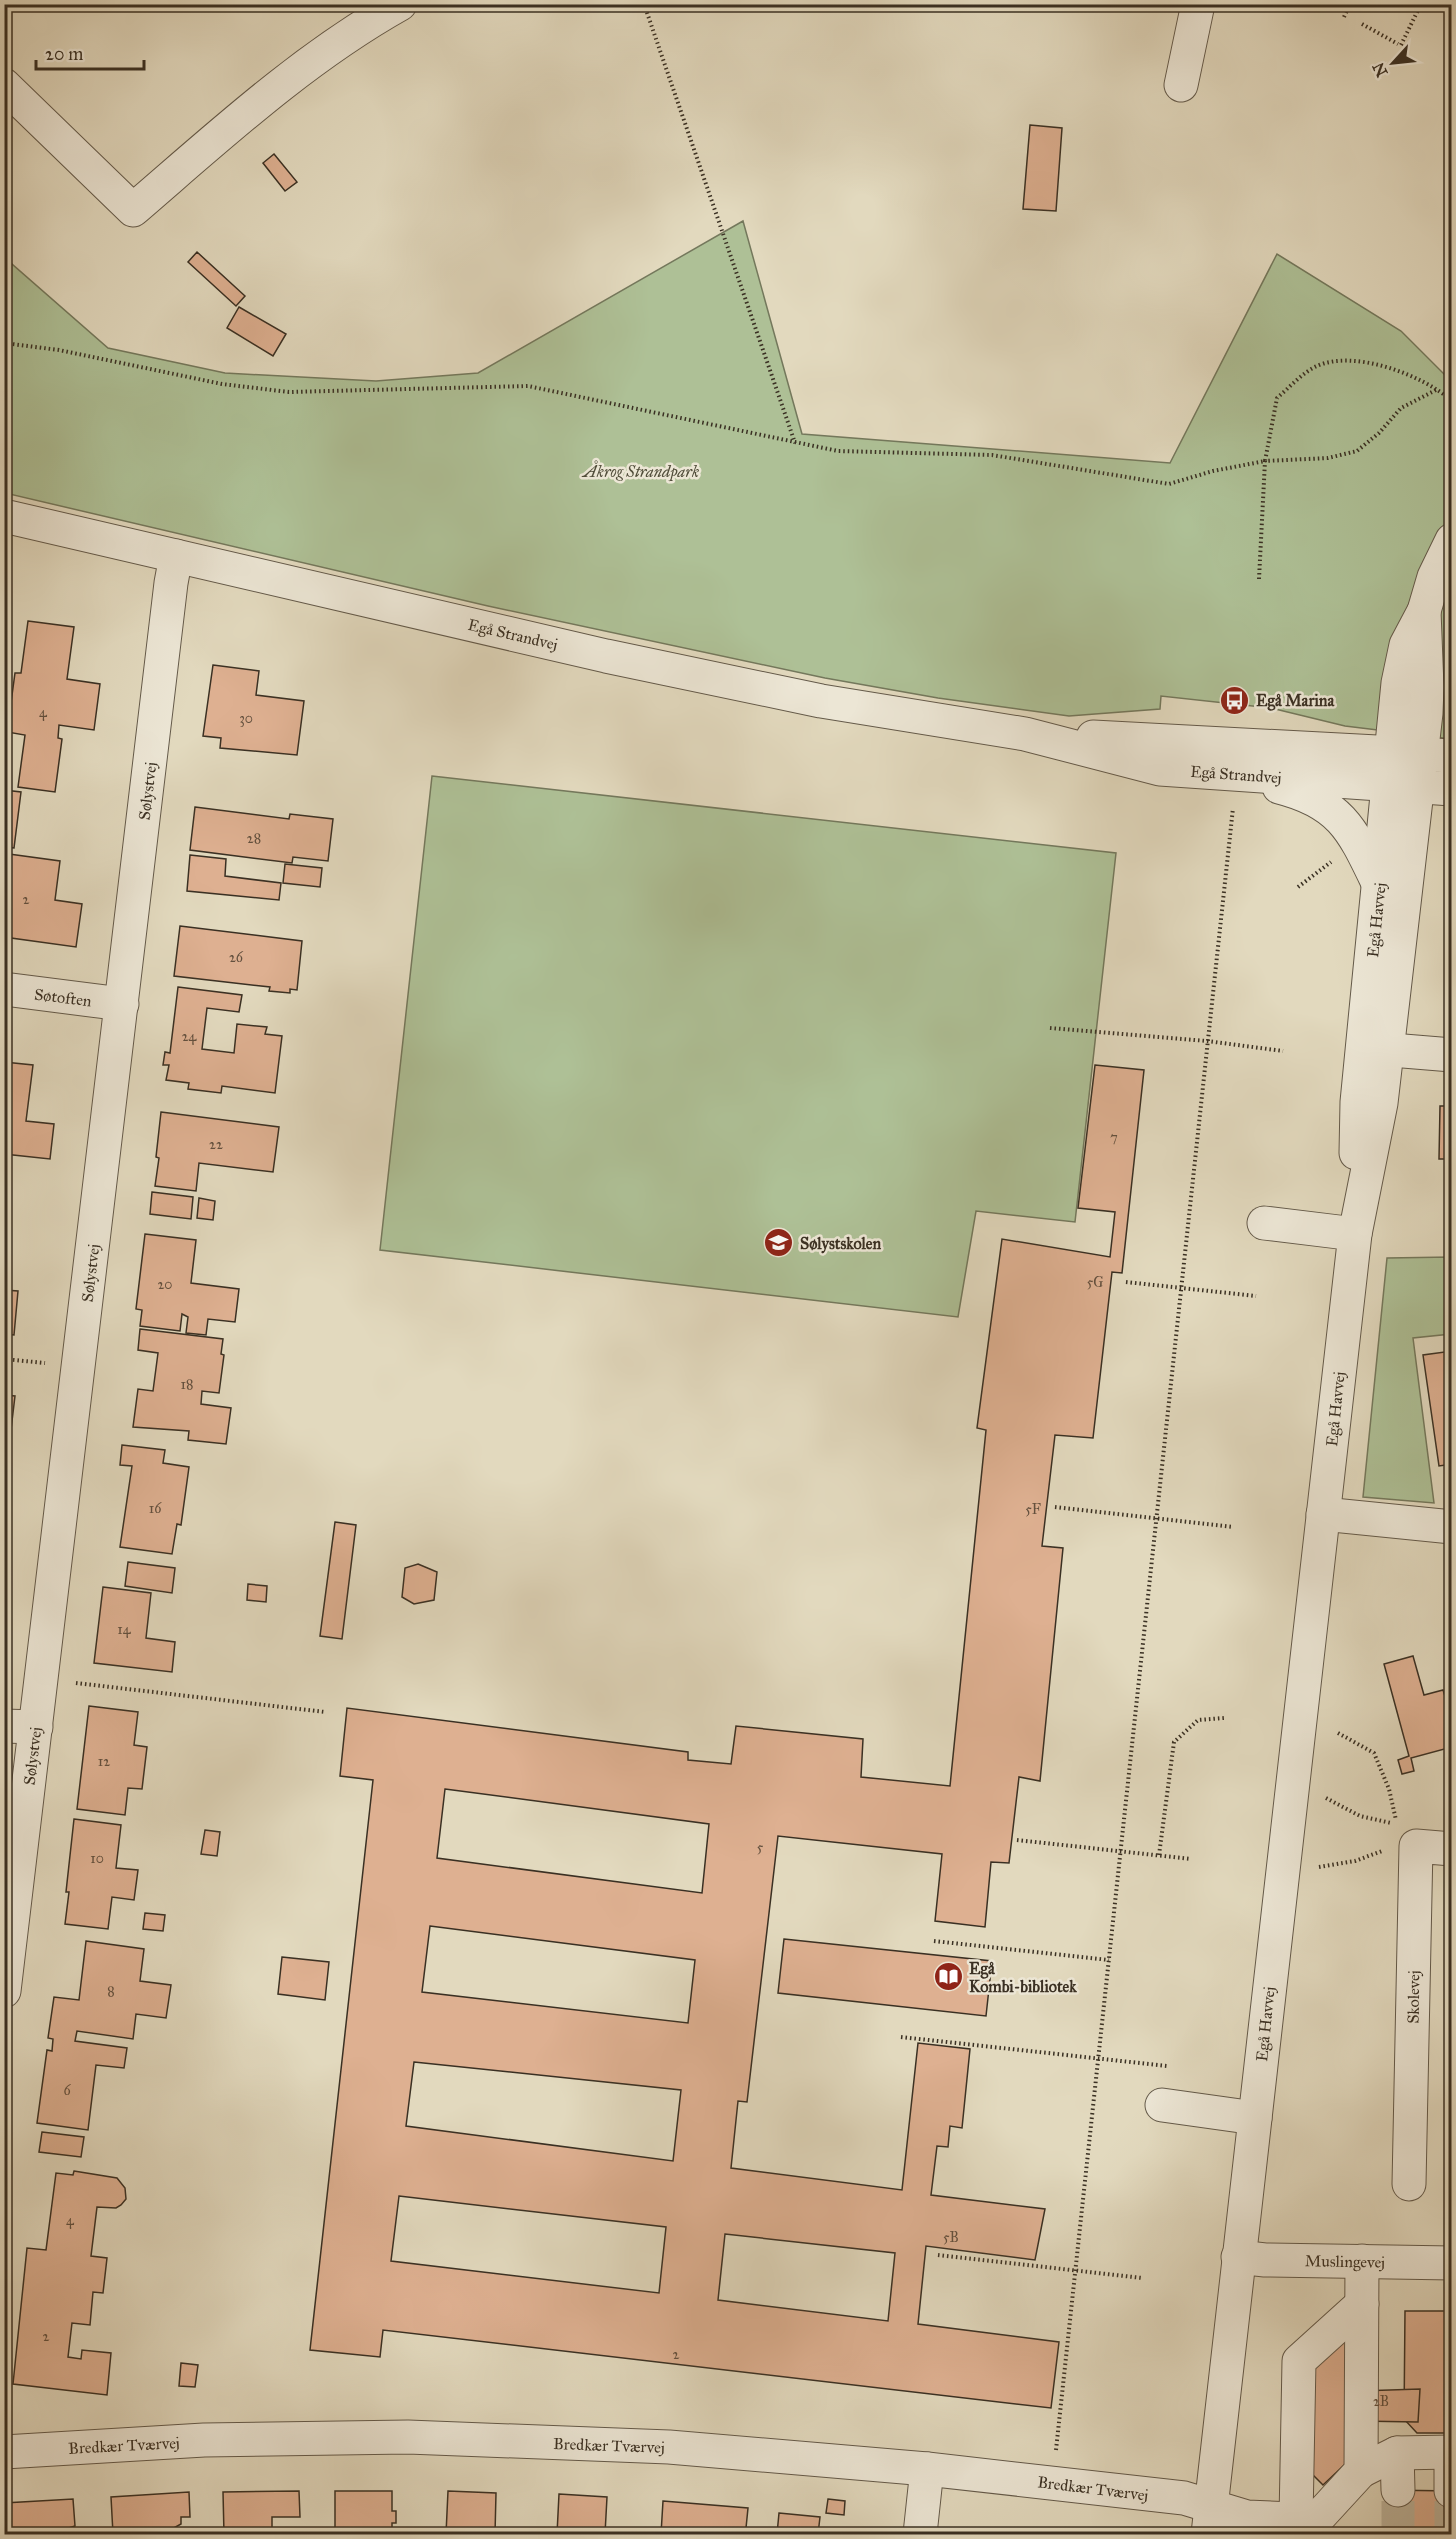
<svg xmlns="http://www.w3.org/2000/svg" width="1456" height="2539" font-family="'IM FELL Great Primer',serif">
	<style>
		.green { fill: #aec096; stroke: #74785c; stroke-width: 1.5 }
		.building { fill: #deb091; stroke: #3a3023; stroke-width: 1.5; fill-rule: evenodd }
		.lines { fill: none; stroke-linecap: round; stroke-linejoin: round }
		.minor-tunnel { stroke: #c0b79f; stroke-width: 33; stroke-dasharray: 33 16; stroke-linecap: butt }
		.minor-casing { stroke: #645a4a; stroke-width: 35 }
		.path { stroke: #3a3023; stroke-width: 4; stroke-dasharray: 1.5 3; stroke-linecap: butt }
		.minor { stroke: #ece6d5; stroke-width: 33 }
		.labels { text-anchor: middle; stroke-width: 5; stroke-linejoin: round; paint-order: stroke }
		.number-label { font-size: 14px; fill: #63503e }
		.park-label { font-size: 16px; font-style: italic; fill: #514d3a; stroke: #ece6d5 }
		.street-label { font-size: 16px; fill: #3a3023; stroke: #ece6d5 }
		.poi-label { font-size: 16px; font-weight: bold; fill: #3a3023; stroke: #ece6d5; text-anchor: start }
	</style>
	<rect width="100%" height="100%" fill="#e2d9be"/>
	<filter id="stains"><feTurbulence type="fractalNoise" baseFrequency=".00333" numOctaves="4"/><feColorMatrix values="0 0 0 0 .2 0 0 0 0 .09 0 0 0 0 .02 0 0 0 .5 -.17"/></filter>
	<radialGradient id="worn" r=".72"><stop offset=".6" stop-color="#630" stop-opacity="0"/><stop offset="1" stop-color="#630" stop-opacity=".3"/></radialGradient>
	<g class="green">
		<polygon points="743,221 802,434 1170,463 1277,254 1401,331 1451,381 1451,739 1345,726 1271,708 1161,696 1160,709 1069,716 938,698 825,678 488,606 5,493 5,258 108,348 225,373 376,381 478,373"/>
		<polygon points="432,776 1116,853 1075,1222 976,1211 958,1317 380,1250"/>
		<polygon points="1451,1257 1451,1334 1413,1338 1434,1503 1363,1497 1387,1258"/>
	</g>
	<g class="building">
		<polygon points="1030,125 1062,128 1056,211 1023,209"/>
		<polygon points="274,154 297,182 285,191 263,163"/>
		<polygon points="197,252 245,296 236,306 188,262"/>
		<polygon points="239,307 286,334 273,356 227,328"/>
		<polygon points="28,621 74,627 67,679 100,684 94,730 59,725 58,738 62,739 55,792 18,787 25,735 7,732 15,673 21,673"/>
		<polygon points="213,665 259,671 256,695 304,701 297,755 220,748 221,738 203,736"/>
		<polygon points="4,790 21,792 14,848 4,847"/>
		<polygon points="195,807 289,819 290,814 333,819 328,861 293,857 292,863 190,850"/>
		<polygon points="9,854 60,861 55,900 82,904 76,947 4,937 4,891"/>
		<polygon points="190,855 226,859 225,876 281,883 279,900 187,891"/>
		<polygon points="285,864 322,868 320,887 283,883"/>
		<polygon points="180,926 302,941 297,990 290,989 290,993 269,991 270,987 174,976"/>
		<polygon points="178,987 242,995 239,1012 207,1008 202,1049 234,1053 237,1024 267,1027 265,1034 282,1036 275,1093 222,1086 221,1093 188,1089 189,1083 166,1080 169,1065 163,1065 165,1052 170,1053"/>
		<polygon points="4,1062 33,1065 26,1121 54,1124 50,1159 4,1154"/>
		<path d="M 1095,1065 L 1144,1070 L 1122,1273 L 1112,1272 L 1093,1438 L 1055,1435 L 1042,1546 L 1063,1548 L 1040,1781 L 1019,1777 L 1009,1863 L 991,1862 L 985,1927 L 935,1921 L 942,1854 L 778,1836 L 747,2102 L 738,2101 L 731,2168 L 902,2190 L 918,2043 L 970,2049 L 962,2128 L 950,2126 L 948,2147 L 937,2146 L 931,2195 L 1045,2209 L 1035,2260 L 926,2246 L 918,2324 L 1059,2342 L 1051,2408 L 383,2330 L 380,2357 L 310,2350 L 373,1780 L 340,1776 L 347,1708 L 688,1752 L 688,1760 L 731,1764 L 736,1726 L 863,1739 L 861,1777 L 950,1786 L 986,1430 L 977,1428 L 1002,1239 L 1110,1257 L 1115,1212 L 1078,1208 ZM 445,1789 L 709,1824 L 702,1893 L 437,1858 ZM 430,1926 L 695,1960 L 688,2023 L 422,1992 ZM 414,2062 L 681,2090 L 673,2161 L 406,2126 ZM 399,2196 L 666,2227 L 659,2293 L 391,2261 ZM 725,2234 L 895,2253 L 888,2321 L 718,2300 Z"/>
		<polygon points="1440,1106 1452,1106 1452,1159 1439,1159"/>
		<polygon points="161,1112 279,1127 273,1172 199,1163 196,1191 155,1186 159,1158 156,1157"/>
		<polygon points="152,1192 193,1197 191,1219 150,1214"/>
		<polygon points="199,1198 215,1201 213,1220 197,1218"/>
		<polygon points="145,1234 196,1240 191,1283 239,1289 235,1322 208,1319 206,1335 186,1333 188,1317 182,1314 180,1331 140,1326 142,1310 136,1309"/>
		<polygon points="4,1290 18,1291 14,1335 4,1334"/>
		<polygon points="140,1329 223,1339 221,1354 224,1355 219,1393 202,1391 201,1404 231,1408 226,1444 188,1440 189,1431 133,1427 138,1389 153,1391 158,1353 138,1350"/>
		<polygon points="1452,1351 1452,1464 1439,1466 1423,1355"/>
		<polygon points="4,1395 15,1396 10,1438 4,1437"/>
		<polygon points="122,1445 165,1450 163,1463 189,1467 181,1525 177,1524 172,1554 120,1547 132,1466 120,1465"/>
		<polygon points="335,1522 356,1525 342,1639 320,1636"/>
		<polygon points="128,1562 175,1568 172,1593 125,1586"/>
		<polygon points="418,1564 437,1572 434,1600 414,1604 402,1597 405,1568"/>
		<polygon points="248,1584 267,1586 266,1602 247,1600"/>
		<polygon points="103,1587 151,1593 146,1638 175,1642 172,1672 94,1663"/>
		<polygon points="1413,1656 1424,1695 1443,1690 1447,1703 1452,1702 1452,1747 1411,1758 1414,1771 1402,1774 1398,1760 1409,1756 1384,1664"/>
		<polygon points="89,1706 138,1712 134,1745 147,1747 142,1789 128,1788 125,1815 77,1809"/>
		<polygon points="74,1819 121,1825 116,1868 138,1870 134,1900 112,1897 108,1929 65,1924 69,1892 66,1892"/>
		<polygon points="205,1830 220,1832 217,1856 201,1854"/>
		<polygon points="145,1913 165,1915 163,1931 143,1929"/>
		<polygon points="784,1939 992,1961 986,2016 778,1993"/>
		<polygon points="86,1941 144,1949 140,1981 171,1985 166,2018 136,2014 133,2039 77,2031 75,2041 127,2048 124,2068 96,2065 88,2130 37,2123 47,2050 52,2051 53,2039 48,2038 54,1997 79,2000"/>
		<polygon points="282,1957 329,1962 325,2000 278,1994"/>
		<polygon points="42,2132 84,2137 81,2157 39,2152"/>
		<polygon points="74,2171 117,2178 125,2188 126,2199 121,2205 116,2208 97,2207 91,2256 107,2258 103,2293 93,2292 90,2325 72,2323 68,2357 81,2359 82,2350 111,2353 107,2395 13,2384 27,2248 46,2250 56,2173 73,2175"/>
		<polygon points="1405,2311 1452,2311 1452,2433 1417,2433 1404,2419"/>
		<polygon points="1346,2324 1359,2391 1420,2389 1418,2422 1358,2421 1358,2452 1323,2485 1310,2472 1310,2360"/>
		<polygon points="181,2363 198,2365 195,2387 179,2386"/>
		<polygon points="1387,2490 1452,2491 1452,2534 1387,2534"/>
		<polygon points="299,2491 300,2517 272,2517 272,2534 224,2534 223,2492"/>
		<polygon points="335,2491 392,2491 392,2511 396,2511 396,2523 392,2523 392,2534 335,2534"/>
		<polygon points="448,2491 496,2493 495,2534 446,2534"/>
		<polygon points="189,2492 190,2517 181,2517 181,2524 163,2534 113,2534 111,2497"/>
		<polygon points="559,2494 607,2497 605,2534 557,2534"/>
		<polygon points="73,2499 75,2526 49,2534 4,2534 4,2503"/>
		<polygon points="828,2499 845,2501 844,2515 826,2513"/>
		<polygon points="663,2501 748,2508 746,2528 761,2529 761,2534 661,2534"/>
		<polygon points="779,2513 820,2517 818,2534 777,2534"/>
		<polygon points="1024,2531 1060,2534 1024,2534"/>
	</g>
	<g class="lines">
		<g class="minor-tunnel">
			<polyline points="1398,2534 1398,2490"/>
			<polyline points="1451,2534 1451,2491"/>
		</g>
		<defs>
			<g id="minor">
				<path d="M 4,85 L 133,210 C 218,137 302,59 400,4"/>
				<polyline points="1181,85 1198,4"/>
				<polyline points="4,516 606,656 821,701 1025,734 1160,769 1452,789"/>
				<polyline points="1093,737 1452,756"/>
				<path d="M 1279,787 C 1342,803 1353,831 1379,885"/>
				<polyline points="4,989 122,1004"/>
				<polyline points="1367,1048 1452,1055"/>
				<polyline points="1356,1153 1357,1102 1398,683 1406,645 1424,611 1434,577 1452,540"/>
				<polyline points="1264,1223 1355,1234"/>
				<polyline points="1323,1514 1452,1527"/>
				<polyline points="4,1726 36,1727"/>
				<polyline points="4,1991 171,583 176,556"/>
				<polyline points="1162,2105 1255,2118"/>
				<polyline points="1409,2184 1416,1846 1452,1849"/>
				<polyline points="1238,2257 1265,2260 1452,2263"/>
				<polyline points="4,2452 204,2440 408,2437 669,2447 927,2469 1184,2498 1247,2517 1316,2520 1361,2471 1362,2261"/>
				<polyline points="1397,2453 1398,2490"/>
				<polyline points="1361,2471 1397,2453 1452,2452"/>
				<polyline points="1451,2491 1451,2452"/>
				<polyline points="1296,2519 1299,2361 1362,2304"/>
				<polyline points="920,2534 927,2469"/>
				<polyline points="1208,2534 1355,1234 1381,1103 1426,713 1427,687 1424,611"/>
			</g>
		</defs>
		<use href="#minor" class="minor-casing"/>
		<g class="path">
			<polyline points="644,4 795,443"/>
			<polyline points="1344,17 1350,4"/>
			<polyline points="1362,24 1398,44"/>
			<polyline points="1401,45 1421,4"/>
			<path d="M 4,343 L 59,350 L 222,384 L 289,392 L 528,386 L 838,451 L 992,455 L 1169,484 L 1213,471 L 1265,461 L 1277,398 C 1289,388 1303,372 1317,366 C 1354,349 1423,375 1452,401"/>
			<polyline points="1259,579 1265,461 1328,458 1357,451 1379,433 1401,408 1438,389"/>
			<polyline points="1298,887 1331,862"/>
			<polyline points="1050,1028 1207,1041 1283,1051"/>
			<polyline points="1126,1282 1256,1296"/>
			<polyline points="4,1359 45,1363"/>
			<polyline points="1055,1507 1233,1527"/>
			<polyline points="76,1683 325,1712"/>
			<polyline points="1338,1733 1374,1753 1389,1789 1396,1820"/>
			<polyline points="1326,1798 1360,1816 1391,1823"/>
			<polyline points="1017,1840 1191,1859"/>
			<polyline points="1159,1855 1174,1742 1198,1720 1224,1718"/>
			<polyline points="1319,1867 1355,1861 1382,1851"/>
			<polyline points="934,1941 1109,1960"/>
			<polyline points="901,2037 1167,2066"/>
			<polyline points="938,2255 1142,2278"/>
			<polyline points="1056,2450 1233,808"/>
		</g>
		<use href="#minor" class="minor"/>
	</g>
	<defs>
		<symbol id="bus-disc" viewBox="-11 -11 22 22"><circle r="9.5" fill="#8f2418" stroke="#ece6d5"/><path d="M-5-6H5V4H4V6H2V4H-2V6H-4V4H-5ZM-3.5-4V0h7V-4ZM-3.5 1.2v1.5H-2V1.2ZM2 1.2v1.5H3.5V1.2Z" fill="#fff"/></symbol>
		<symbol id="school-disc" viewBox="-11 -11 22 22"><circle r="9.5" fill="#8f2418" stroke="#ece6d5"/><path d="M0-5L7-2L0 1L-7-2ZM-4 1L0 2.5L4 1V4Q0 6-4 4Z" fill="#fff"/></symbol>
		<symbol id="library-disc" viewBox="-11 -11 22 22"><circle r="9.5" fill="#8f2418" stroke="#ece6d5"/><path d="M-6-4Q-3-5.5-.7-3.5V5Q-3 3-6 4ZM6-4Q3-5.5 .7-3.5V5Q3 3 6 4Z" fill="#fff"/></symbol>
	</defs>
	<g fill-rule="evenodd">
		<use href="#bus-disc" x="1218" y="684" width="33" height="33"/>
		<use href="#school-disc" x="762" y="1226" width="33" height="33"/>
		<use href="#library-disc" x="932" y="1960" width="33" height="33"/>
	</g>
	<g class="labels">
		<g class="number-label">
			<text x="43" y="717">4</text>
			<text x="246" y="723">30</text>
			<text x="254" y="843">28</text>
			<text x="26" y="904">2</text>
			<text x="236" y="962">26</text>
			<text x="189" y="1041">24</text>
			<text x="1114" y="1142">7</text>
			<text x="216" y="1149">22</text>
			<text x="1095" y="1287">5G</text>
			<text x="165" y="1289">20</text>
			<text x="187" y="1389">18</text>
			<text x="155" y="1513">16</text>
			<text x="1033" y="1514">5F</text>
			<text x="124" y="1634">14</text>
			<text x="104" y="1766">12</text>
			<text x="760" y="1852">5</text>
			<text x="97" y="1863">10</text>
			<text x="111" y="1996">8</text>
			<text x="67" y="2095">6</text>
			<text x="70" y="2225">4</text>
			<text x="951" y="2242">5B</text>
			<text x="46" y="2341">2</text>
			<text x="676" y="2359">2</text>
			<text x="1381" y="2406">2B</text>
		</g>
		<g class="park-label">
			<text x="641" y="477">Åkrog Strandpark</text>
		</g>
		<g class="street-label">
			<text transform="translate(513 634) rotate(13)" y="6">Egå Strandvej</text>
			<text transform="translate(1236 774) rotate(4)" y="6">Egå Strandvej</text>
			<text transform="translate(147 791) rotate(-83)" y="6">Sølystvej</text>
			<text transform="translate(1376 920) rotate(-84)" y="6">Egå Havvej</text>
			<text transform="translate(63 997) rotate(7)" y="6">Søtoften</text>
			<text transform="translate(90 1273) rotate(-83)" y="6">Sølystvej</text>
			<text transform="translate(1335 1409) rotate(-84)" y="6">Egå Havvej</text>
			<text transform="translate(32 1756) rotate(-83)" y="6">Sølystvej</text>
			<text transform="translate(1413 1997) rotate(-89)" y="6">Skolevej</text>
			<text transform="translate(1265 2024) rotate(-84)" y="6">Egå Havvej</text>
			<text transform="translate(1345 2261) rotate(1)" y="6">Muslingevej</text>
			<text transform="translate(124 2445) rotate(-3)" y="6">Bredkær Tværvej</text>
			<text transform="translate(609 2445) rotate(2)" y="6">Bredkær Tværvej</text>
			<text transform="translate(1093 2488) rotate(7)" y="6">Bredkær Tværvej</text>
		</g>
		<g class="poi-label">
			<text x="1256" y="706">Egå Marina</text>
			<text x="800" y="1249">Sølystskolen</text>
			<text x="969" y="1974">Egå<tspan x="969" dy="18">Kombi-bibliotek</tspan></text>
		</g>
	</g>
	<rect width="1456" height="2539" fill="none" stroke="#e2d9be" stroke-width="24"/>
	<rect x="6" y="6" width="1444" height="2527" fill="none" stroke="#3a3023" stroke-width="3"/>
	<rect x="12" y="12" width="1432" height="2515" fill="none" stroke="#3a3023" stroke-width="1.5"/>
	<g transform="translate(1393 63) rotate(243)" stroke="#ece6d5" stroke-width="4.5" paint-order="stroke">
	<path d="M0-4.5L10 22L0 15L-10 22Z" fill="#3a3023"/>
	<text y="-9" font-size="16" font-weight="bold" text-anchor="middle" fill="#3a3023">N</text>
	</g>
	<path d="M36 60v9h108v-9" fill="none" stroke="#3a3023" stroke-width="3"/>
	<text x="45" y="60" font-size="18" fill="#3a3023" stroke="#ece6d5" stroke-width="4.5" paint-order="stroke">20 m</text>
	<rect width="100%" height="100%" filter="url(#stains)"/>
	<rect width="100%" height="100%" fill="url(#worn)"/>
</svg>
